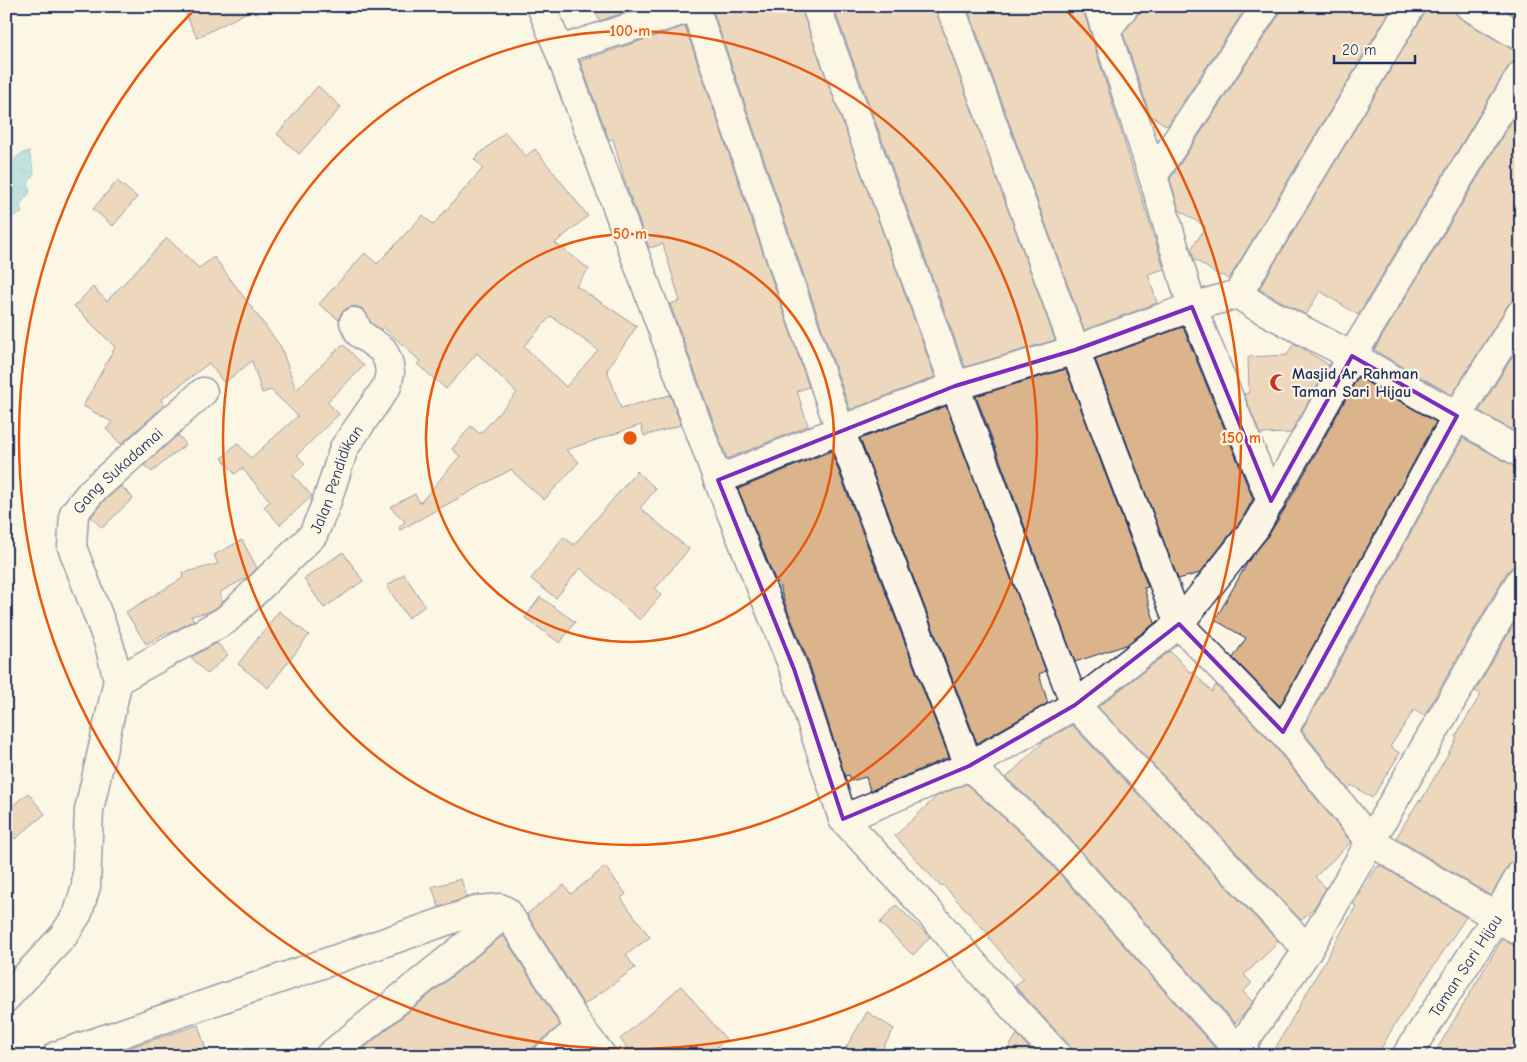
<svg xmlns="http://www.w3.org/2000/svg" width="1527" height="1062" font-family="'Comic Neue',sans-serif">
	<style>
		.water { fill: url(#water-ripples); stroke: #558ba7 }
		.building { fill: #dbb48c; stroke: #1b2f5e; fill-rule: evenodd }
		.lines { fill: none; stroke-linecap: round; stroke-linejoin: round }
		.minor-casing { stroke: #1b2f5e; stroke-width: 31 }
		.minor { stroke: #fcf5e5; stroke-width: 28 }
		.marked { fill: none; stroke: #7b2cbf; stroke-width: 4; stroke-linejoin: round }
		.ring { fill: none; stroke: #e8590c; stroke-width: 2.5 }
		.labels { text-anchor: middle; stroke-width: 4.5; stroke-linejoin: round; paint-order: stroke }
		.poi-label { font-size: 16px; font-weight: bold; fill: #1b2f5e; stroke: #fcf5e5; text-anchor: start }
		.street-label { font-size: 16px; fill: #1b2f5e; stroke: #fcf5e5 }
		.centre { fill: #e8590c; stroke: #fcf5e5; stroke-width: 2.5 }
		.ring-label { font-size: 15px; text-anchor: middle; font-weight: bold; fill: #e8590c; stroke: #fcf5e5; stroke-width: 4.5; stroke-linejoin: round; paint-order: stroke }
	</style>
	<defs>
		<pattern id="water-ripples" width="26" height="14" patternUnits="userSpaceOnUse" patternTransform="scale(1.25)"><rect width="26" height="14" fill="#7bc9d8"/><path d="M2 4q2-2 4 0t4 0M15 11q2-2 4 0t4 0" fill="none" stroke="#64a4b2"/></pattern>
	</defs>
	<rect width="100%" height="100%" fill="#fcf5e5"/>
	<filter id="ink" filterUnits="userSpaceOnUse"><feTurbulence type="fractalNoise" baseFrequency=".02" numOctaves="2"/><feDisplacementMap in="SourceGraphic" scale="10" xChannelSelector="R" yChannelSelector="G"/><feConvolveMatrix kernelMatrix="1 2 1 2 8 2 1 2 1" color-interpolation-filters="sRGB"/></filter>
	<g filter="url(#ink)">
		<path class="water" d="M 29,151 L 34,173 L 28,184 L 30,192 L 20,205 L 22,213 L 6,218 L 6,166 C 16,162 15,154 29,151 Z"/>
		<g class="building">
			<polygon points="182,6 259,6 197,38"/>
			<polygon points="594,6 645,6 599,21"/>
			<polygon points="713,6 801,6 935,377 850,410 713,11"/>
			<polygon points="833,6 935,6 1055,340 965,367"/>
			<polygon points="967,6 1082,6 1164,269 1148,274 1157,303 1084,330"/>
			<polygon points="1140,6 1247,6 1167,126 1150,115 1123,33 1137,16"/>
			<polygon points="1282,6 1393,6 1229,279 1221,275 1220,276 1194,259 1191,249 1206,227 1179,210 1170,179 1279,15"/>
			<polygon points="1427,6 1453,6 1456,14 1461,19 1513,50 1521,53 1521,59 1513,62 1508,67 1358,315 1320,291 1306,315 1259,289 1424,14"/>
			<polygon points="1500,6 1521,6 1521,19"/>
			<polygon points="685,26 809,387 797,391 808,426 727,459 670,304 680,301 663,244 649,248 626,185 613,139 609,140 580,61"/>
			<polygon points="318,86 341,107 299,154 277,134"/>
			<polygon points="1519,109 1521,110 1521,298 1513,300 1508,305 1452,395 1374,350"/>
			<path d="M 505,132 L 526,156 L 535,149 L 588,216 L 555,243 L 589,269 L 576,286 L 637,326 L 607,370 L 621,408 L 670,395 L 681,425 L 644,436 L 641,425 L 566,450 L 579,462 L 544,500 L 515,474 L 512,469 L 400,530 L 399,528 L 405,521 L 390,507 L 415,494 L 420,503 L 460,456 L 452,449 L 471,426 L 480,434 L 517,393 L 477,353 L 446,389 L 417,364 L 420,361 L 383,327 L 381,330 L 371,323 L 363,309 L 355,306 L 347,308 L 341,313 L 339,320 L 319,304 L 365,253 L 377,264 L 423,215 L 433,225 L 483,168 L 474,159 ZM 551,316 L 598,350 L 566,387 L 524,346 Z"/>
			<polygon points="117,181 137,197 113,226 93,209"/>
			<polygon points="167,238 199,268 214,257 281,347 296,390 343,344 364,366 327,402 339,414 297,455 305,464 293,475 312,496 280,525 264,507 270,501 242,468 235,474 222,458 237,443 251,458 298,416 271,390 262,393 252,361 224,383 209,363 161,400 165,405 121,444 106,429 112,422 83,406 115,347 74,306 93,287 107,301"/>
			<polygon points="1183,327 1253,499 1242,519 1200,573 1178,579 1095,359"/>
			<polygon points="1294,343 1329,365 1291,433 1260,434 1244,394 1249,393 1248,357 1287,355"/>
			<polygon points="1521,343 1521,435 1479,411"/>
			<polygon points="1066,369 1148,587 1144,588 1155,623 1126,645 1075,662 976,396"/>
			<polygon points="1358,377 1436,422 1280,706 1233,658 1246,638 1215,620 1249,560 1267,538 1284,510"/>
			<polygon points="946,406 1046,671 1039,674 1048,703 977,743 860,439"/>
			<polygon points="178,435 186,444 152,472 144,465"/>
			<polygon points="1463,438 1521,470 1521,564 1513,567 1507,572 1424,716 1414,710 1390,747 1400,753 1372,798 1352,785 1348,789 1302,730"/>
			<polygon points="831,451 949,757 870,791 866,777 851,781 849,775 845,776 809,663 785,604 778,582 776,582 738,489"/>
			<polygon points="637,471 656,489 640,508 689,549 655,589 661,595 640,620 580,568 556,598 531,579 564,537 574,545"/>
			<polygon points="121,486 133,498 102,528 91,517 102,503"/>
			<polygon points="242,540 257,568 248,577 220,592 222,602 217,607 209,612 191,616 194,620 169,634 167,632 146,644 126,612 183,578 182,573 218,564 214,555"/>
			<polygon points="343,552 363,581 324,608 304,579"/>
			<polygon points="404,574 425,606 408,618 387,586"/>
			<polygon points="540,597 575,622 560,643 525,618"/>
			<polygon points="279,611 309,635 268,688 238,664"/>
			<polygon points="1521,612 1521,858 1514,860 1508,866 1491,896 1396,838 1419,800 1421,801 1457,738 1455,737 1481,694 1475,691"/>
			<polygon points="217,643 228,655 207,674 191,657"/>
			<polygon points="1170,651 1191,673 1192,671 1212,692 1216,685 1271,742 1351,842 1315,877 1326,888 1314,908 1301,920 1098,707"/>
			<polygon points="1072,725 1279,942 1244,975 1252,983 1243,992 1253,1002 1245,1013 1235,1023 1056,823 1006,778 1045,740"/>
			<polygon points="966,784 1033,844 1222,1056 1073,1056 1069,1045 1015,986 1023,979 989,938 990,936 943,885 941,887 895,836 937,796"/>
			<polygon points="28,793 45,814 15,839 6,827 6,811"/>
			<polygon points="1380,865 1466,917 1392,1029 1377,1056 1271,1056 1356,906 1353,904 1378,866 1379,867"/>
			<polygon points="605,867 626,894 621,898 650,937 626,955 635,968 584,1005 527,914 564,885 571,894"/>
			<polygon points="461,879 467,897 439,907 432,887"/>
			<polygon points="896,905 930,937 913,955 880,923"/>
			<polygon points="503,935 560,1025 523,1056 354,1056"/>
			<polygon points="1502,939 1513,945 1521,948 1521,1056 1433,1056"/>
			<polygon points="681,986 726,1039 707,1056 634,1056 620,1039"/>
			<polygon points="867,1012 894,1029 878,1056 841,1056"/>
			<polygon points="198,1025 208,1056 117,1056 116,1052"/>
			<polygon points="1017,1034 1036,1056 1004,1056"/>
		</g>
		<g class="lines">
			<defs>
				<g id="minor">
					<polyline points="541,6 559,50 718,480 794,669 843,819 923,905 985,977 1058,1056"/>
					<polyline points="816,6 955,386 1075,705 1308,950"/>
					<polyline points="950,6 1075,350 1179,624 1283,732 1370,841 1521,932"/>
					<polyline points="1098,6 1153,176 1192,307 1271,501"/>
					<polyline points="1469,6 1521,37"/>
					<polyline points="695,7 840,430 969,766 1044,833 1238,1050 1247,1056"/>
					<polyline points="1106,30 1125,6"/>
					<polyline points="559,50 698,6"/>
					<polyline points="1153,176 1266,6"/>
					<polyline points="1238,294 1411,6"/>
					<polyline points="718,480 840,430 955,386 1075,350 1192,307 1238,294 1256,306 1352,356 1521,453"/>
					<path id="s1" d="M 118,680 L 226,620 L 313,535 L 326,504 L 344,448 L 387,386 L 390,372 L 388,361 L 383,350 L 359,333 L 354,322"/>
					<polyline points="1283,732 1457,416 1521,313"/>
					<polyline points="843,819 969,766 1075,705 1179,624 1255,528 1352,356 1521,75"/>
					<path id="s2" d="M 6,998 L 64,935 L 78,913 L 86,886 L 89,810 L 118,680 L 109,644 L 72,547 L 74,513 L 91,492 L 203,392"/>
					<polyline points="1238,1050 1308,950 1521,580"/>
					<polyline points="56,1056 478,910 500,908 507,912 580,1028 602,1056"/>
					<polyline points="329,1056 507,912"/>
					<polyline points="547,1056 580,1028"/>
					<path id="s3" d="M 1406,1056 L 1496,918 L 1521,874"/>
				</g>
			</defs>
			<use href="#minor" class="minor-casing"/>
			<use href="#minor" class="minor"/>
		</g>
	</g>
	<path d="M0 0H1527V1062H0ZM 1192,307 L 1271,501 L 1352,356 L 1457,416 L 1283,732 L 1179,624 L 1075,705 L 969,766 L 843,819 L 794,669 L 718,480 L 955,386 L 1075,350 Z" fill="#fcf5e5" fill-opacity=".55" fill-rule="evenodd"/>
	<path class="marked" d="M 1192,307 L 1271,501 L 1352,356 L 1457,416 L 1283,732 L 1179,624 L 1075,705 L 969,766 L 843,819 L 794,669 L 718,480 L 955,386 L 1075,350 Z"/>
	<g class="ring">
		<circle cx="630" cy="438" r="204"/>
		<circle cx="630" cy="438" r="407"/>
		<path d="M1066 10A611 611 0 1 1 194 10"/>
	</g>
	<defs>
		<symbol id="mosque-bare" viewBox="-9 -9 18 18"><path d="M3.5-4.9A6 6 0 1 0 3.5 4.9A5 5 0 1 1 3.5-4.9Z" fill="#c8321e" stroke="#fcf5e5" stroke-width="2.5" paint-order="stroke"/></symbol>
	</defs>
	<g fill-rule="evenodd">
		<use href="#mosque-bare" x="1266" y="370" width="25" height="25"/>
	</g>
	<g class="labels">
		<g class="poi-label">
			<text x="1292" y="379">Masjid Ar Rahman<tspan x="1292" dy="18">Taman Sari Hijau</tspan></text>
		</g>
		<g class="street-label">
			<text dy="6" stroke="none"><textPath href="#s2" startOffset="585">Gang Sukadamai</textPath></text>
			<text dy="6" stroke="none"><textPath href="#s1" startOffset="306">Jalan Pendidikan</textPath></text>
			<text dy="6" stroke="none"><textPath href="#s3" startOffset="108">Taman Sari Hijau</textPath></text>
		</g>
	</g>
	<circle cx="630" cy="438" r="8" class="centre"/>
	<g class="ring-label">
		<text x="630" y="36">100 m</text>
		<text x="630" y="239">50 m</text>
		<text x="1241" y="443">150 m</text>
	</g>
	<rect width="1527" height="1062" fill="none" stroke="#fcf5e5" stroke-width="25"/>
	<rect x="12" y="12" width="1502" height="1037" fill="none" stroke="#1b2f5e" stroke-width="2" filter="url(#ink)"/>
	<path d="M1334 55v8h81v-8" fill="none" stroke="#1b2f5e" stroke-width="2.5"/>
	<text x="1342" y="55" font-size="15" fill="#1b2f5e" stroke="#fcf5e5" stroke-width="4" paint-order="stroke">20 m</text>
</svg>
